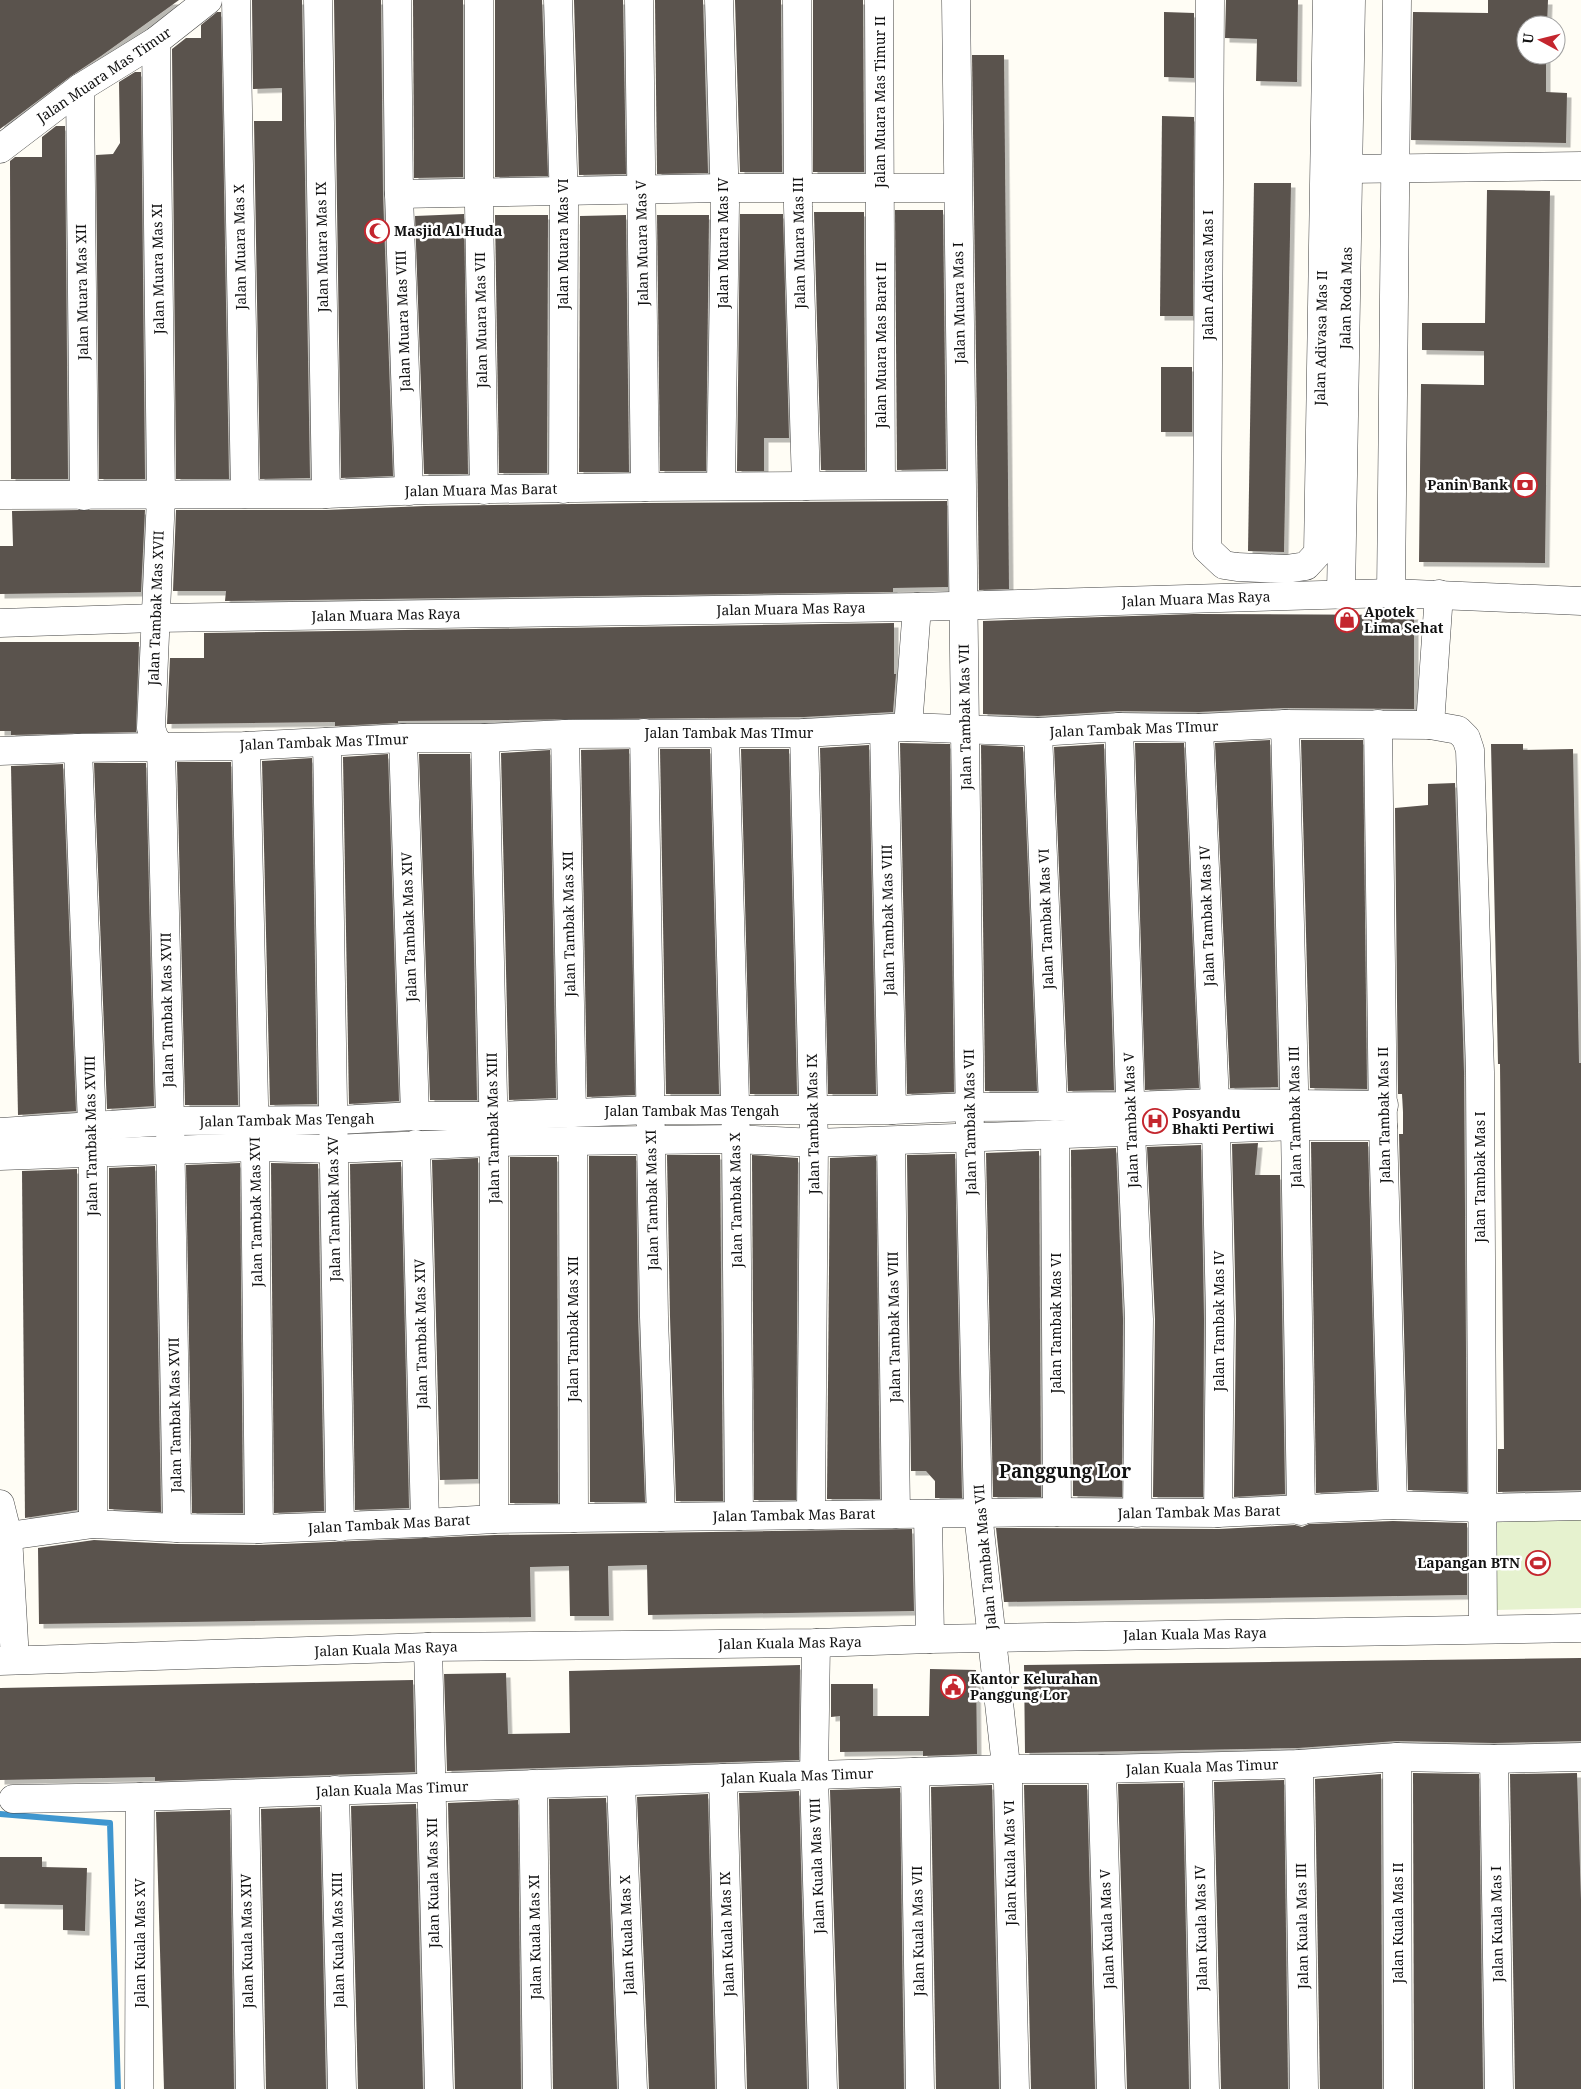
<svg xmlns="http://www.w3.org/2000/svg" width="1581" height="2089" font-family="'Noto Serif',serif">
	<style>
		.pitch { fill: #e6f2cf }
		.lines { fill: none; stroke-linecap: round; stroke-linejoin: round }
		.stream { stroke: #3f96cf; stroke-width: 6 }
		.building { fill: #5a524d; filter: url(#shadow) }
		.minor-casing { stroke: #444; stroke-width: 29 }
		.minor { stroke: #fff; stroke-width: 28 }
		.labels { text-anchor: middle; stroke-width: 5; stroke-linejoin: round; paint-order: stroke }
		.street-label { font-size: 14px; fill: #111; stroke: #fff }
		.poi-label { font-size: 14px; font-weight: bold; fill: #111; stroke: #fff; text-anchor: start }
		.district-label { font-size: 19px; font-weight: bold; fill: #111; stroke: #fff }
	</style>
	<defs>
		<filter id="shadow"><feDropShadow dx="4.5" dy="4.5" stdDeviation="0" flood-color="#0004"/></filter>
	</defs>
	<rect width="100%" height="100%" fill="#fffdf5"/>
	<polygon class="pitch" points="1581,1517 1581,1608 1496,1610 1494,1519"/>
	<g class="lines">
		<polyline class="stream" points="0,1814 110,1823 118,2089"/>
	</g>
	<g class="building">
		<polygon points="0,0 179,0 101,56 71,76 0,129"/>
		<polygon points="252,0 302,0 310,478 260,479 254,121 282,121 282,88 253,89"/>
		<polygon points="334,0 381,0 383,194 393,476 341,478"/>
		<polygon points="413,0 463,0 463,177 414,178"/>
		<polygon points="495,0 542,0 548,176 495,177"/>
		<polygon points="574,0 623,0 626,174 579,175"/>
		<polygon points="655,0 703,0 708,173 657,174"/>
		<polygon points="735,0 781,0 782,172 740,172"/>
		<polygon points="813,0 863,0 864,172 813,172"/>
		<polygon points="1226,0 1298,0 1297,82 1256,81 1257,39 1225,38"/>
		<polygon points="1488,0 1548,0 1547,25 1526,25 1526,55 1546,55 1546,92 1567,93 1566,143 1411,140 1413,12 1488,13"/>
		<polygon points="217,12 221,12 229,479 176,479 172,49 186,38 201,38 201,25"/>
		<polygon points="1164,12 1194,13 1194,78 1164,77"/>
		<polygon points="972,55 1004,55 1009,589 979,590"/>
		<polygon points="135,72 141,72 145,479 99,479 96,155 113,154 120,143 119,82"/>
		<polygon points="1162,116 1194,117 1193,316 1160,316"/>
		<polygon points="56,126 65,126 68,479 11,479 10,161 15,157 42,157 42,137"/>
		<polygon points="1254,183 1291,183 1284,552 1248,551"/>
		<polygon points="1487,190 1550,191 1545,563 1419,562 1421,384 1484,385 1484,351 1422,350 1422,323 1485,323"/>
		<polygon points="895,210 943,210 946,469 897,470"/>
		<polygon points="814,212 864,212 865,470 821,470"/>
		<polygon points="464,214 468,474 424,474 415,216"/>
		<polygon points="740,214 783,214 789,438 764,438 764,471 737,471"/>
		<polygon points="495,215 548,215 547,473 499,473"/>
		<polygon points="626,215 629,472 579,472 580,216"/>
		<polygon points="657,215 709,215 706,471 660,471"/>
		<rect x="1161" y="367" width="31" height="65"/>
		<polygon points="947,501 948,587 893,588 893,592 225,601 226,591 173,591 176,510 326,510 426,506 645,503"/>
		<polygon points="79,510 145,510 141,592 0,594 0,546 13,546 12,511"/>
		<polygon points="1194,614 1414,615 1414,709 1285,708 1199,712 1119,711 1038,716 983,714 983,621"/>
		<polygon points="894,623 894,674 896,674 893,712 804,717 398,721 398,723 335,726 335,722 167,724 170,658 204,658 204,633"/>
		<polygon points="0,642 139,642 136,732 11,735 11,731 0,731"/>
		<polygon points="1270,740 1278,1087 1230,1088 1215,743"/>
		<polygon points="1301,740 1363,740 1367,1089 1310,1088"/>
		<polygon points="900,743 950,744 954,1092 907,1094"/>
		<polygon points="1135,743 1184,743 1199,1088 1145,1090"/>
		<polygon points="1104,744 1114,1090 1068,1091 1054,747"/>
		<polygon points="1491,744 1523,744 1523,750 1573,749 1579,1063 1581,1063 1581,1490 1498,1492 1498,1449 1504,1449 1500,1064 1498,1064"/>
		<polygon points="869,745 876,1094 828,1094 820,748"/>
		<polygon points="981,745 1023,747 1037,1091 985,1091"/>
		<polygon points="629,749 635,1095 587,1097 581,750"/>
		<polygon points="660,749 710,749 719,1094 666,1094"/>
		<polygon points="741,749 789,749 797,1094 750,1094"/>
		<polygon points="550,750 556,1098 509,1100 501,753"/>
		<polygon points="388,754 399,1101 349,1104 343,757"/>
		<polygon points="419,754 470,754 477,1100 430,1100"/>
		<polygon points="312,758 317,1104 270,1105 262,761"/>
		<polygon points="177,762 231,762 238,1105 185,1105"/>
		<polygon points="94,763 146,763 154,1106 107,1109"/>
		<polygon points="63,764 76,1111 18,1115 11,766"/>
		<polygon points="1455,783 1464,1072 1467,1492 1408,1490 1399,1134 1403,1134 1403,1112 1402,1094 1398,1094 1395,808 1428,805 1428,784"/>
		<polygon points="1311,1142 1368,1142 1377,1490 1316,1493"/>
		<polygon points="1258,1143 1255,1175 1280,1175 1285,1494 1234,1497 1236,1319 1232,1144"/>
		<polygon points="1201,1145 1204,1319 1203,1497 1153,1497 1155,1319 1147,1147"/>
		<polygon points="1116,1148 1123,1319 1122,1497 1073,1496 1071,1150"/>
		<polygon points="1039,1151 1041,1497 993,1497 986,1153"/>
		<polygon points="955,1154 962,1498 935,1498 935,1481 926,1471 911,1471 907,1155"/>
		<polygon points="667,1155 720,1155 723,1501 676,1501 670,1317"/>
		<polygon points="752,1155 798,1158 796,1500 754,1500"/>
		<polygon points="589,1156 636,1156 638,1317 645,1502 590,1502"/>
		<polygon points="876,1156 880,1499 827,1499 830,1158"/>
		<polygon points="510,1157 557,1157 558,1503 510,1503"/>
		<polygon points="478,1158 478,1479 440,1480 432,1160"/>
		<polygon points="401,1162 409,1508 355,1510 350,1164"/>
		<polygon points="240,1163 243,1513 192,1513 186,1165"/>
		<polygon points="271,1163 318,1164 324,1511 274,1513"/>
		<polygon points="155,1166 161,1512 109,1509 109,1168"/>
		<polygon points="77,1169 77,1510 25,1518 22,1171"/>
		<polygon points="1393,1521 1467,1523 1467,1595 1004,1602 996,1528 1219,1529 1295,1525 1302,1527 1309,1524"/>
		<polygon points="912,1529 914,1611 648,1615 647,1565 608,1566 609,1616 570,1616 569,1566 530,1567 531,1617 39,1624 38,1548 94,1540 176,1544 259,1545 495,1535"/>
		<polygon points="1581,1658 1581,1741 1494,1743 1397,1741 1298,1748 1025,1753 1024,1665"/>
		<polygon points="800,1665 799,1760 447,1771 444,1674 506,1673 508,1734 570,1733 569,1671"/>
		<polygon points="930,1669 976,1670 977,1754 923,1756 923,1751 840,1752 840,1716 831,1717 831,1684 873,1684 873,1716 929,1716"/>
		<polygon points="413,1680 415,1772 155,1781 155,1777 0,1780 0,1688"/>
		<polygon points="1413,1773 1479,1774 1483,2089 1414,2089"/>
		<polygon points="1577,1773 1581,1901 1581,2089 1515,2089 1510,1774"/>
		<polygon points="1381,1774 1382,2089 1320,2089 1315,1779"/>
		<polygon points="1284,1780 1288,2089 1221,2089 1214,1782"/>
		<polygon points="1183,1783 1189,2089 1127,2089 1118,1784"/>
		<polygon points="992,1785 999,2089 936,2089 931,1787"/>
		<polygon points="1024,1785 1087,1785 1095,2089 1031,2089"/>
		<polygon points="900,1788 904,2089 839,2089 830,1790"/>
		<polygon points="799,1791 807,2089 747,2089 739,1793"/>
		<polygon points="708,1794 715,2089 649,2089 637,1797"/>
		<polygon points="606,1798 617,2089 553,2089 549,1799"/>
		<polygon points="518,1800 521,2089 455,2089 448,1803"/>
		<polygon points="416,1804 423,2089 358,2089 351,1806"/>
		<polygon points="320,1807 326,2089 266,2089 261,1809"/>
		<polygon points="230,1810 234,2089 164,2089 156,1812"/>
		<polygon points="0,1857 42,1857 42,1867 87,1868 85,1931 63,1930 63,1905 0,1904"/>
	</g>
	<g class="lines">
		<defs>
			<g id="minor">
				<polyline points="236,0 245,494"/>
				<polyline points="318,0 326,494"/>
				<polyline points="397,0 399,194 409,491"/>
				<polyline points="479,0 479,206 484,490"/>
				<polyline points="558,0 564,205 563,489"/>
				<polyline points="639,0 645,487"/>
				<polyline points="719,0 725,205 721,486"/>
				<polyline points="797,0 798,207 806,486"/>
				<polyline points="879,0 881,485"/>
				<polyline points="956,0 970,1137 978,1513 1008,1784 1015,2089"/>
				<polyline points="1210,0 1207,549 1224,565 1237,567 1286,569 1306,566 1318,553 1327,0"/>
				<polyline points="156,41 161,496 151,728 154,737 161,747 170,1121 177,1528"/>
				<polyline points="80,88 84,496"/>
				<polyline points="0,149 80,88 156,41 208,0"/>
				<polyline points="1349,169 1581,166"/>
				<polyline points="399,194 724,188 957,188"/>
				<polyline points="0,495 326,494 426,490 645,487 961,485"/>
				<polyline points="1391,593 1397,0"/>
				<polyline points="1341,595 1351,0"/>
				<polyline points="0,623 156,618 917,607 1391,593 1581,601"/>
				<polyline points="1285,724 1295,1126 1301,1511"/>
				<polyline points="1378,724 1383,1126 1393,1505"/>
				<polyline points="1430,725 1439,594"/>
				<polyline points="908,727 917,607"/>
				<polyline points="1119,727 1131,1131 1139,1319 1137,1513"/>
				<polyline points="1199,728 1215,1103"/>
				<polyline points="884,729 892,1110"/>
				<polyline points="1038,732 1053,1106"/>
				<polyline points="644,733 654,1317 661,1517"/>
				<polyline points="804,733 814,1143 811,1515"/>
				<polyline points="565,734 572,1113"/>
				<polyline points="725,734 736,1139 739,1516"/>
				<polyline points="403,738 415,1116"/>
				<polyline points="485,738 494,1142 494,1519"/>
				<polyline points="327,742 340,1527"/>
				<polyline points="246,746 255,1147 259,1529"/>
				<polyline points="78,748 93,1153 93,1524"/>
				<polyline points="0,751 78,748 246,746 403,738 485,738 565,734 804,733 908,727 1038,732 1119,727 1199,728 1285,724 1430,725 1458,730 1466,738 1470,750 1480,1072 1483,1629"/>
				<polyline points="1216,1129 1220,1319 1218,1513"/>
				<polyline points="0,1132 170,1121 338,1120 415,1116 493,1116 650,1110 892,1110 970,1107 1130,1106 1215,1103 1384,1105"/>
				<polyline points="1055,1134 1057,1512"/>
				<polyline points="573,1141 574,1518"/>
				<polyline points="891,1141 896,1514"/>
				<polyline points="416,1144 425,1523"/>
				<polyline points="0,1156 255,1147 333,1149 494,1142 736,1139 814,1143 1295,1126 1383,1126"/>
				<polyline points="0,1504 8,1536 15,1660"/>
				<polyline points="928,1514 930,1639"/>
				<polyline points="8,1536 93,1524 177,1528 259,1529 425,1523 494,1519 1057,1512 1218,1513 1393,1505 1481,1508 1581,1506"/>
				<polyline points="816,1643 814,1776 823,2089"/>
				<polyline points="428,1647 439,2089"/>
				<polyline points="0,1661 428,1647 816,1643 930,1639 1581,1628"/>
				<polyline points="1397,1757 1398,2089"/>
				<polyline points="1494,1759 1499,2089"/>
				<polyline points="1299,1764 1304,2089"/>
				<polyline points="1198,1767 1205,2089"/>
				<polyline points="1102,1769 1111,2089"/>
				<polyline points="915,1772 920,2089"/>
				<polyline points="723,1778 731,2089"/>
				<polyline points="621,1782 633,2089"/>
				<polyline points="533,1784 537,2089"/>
				<polyline points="335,1790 342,2089"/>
				<polyline points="245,1794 250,2089"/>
				<polyline points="13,1799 140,1797 1005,1769 1102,1769 1299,1764 1397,1757 1494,1759 1581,1757"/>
				<polyline points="139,2089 140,1797"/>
			</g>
		</defs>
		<use href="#minor" class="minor-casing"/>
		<use href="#minor" class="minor"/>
	</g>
	<defs>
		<symbol id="mosque-ring" viewBox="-11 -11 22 22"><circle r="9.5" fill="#fff" stroke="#c4262e" stroke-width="1.5"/><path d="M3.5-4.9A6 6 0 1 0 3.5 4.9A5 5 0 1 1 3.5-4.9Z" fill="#c4262e"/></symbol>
		<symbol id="bank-ring" viewBox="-11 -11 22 22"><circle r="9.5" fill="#fff" stroke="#c4262e" stroke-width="1.5"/><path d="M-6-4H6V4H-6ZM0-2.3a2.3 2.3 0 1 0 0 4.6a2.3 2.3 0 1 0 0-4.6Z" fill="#c4262e"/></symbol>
		<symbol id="shop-ring" viewBox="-11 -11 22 22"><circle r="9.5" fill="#fff" stroke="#c4262e" stroke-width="1.5"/><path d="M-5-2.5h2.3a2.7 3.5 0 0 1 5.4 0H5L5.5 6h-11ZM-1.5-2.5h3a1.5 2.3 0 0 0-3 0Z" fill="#c4262e"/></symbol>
		<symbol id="hospital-ring" viewBox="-11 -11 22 22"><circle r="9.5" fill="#fff" stroke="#c4262e" stroke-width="1.5"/><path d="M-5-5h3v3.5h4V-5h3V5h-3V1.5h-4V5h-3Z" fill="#c4262e"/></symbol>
		<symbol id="stadium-ring" viewBox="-11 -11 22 22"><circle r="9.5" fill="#fff" stroke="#c4262e" stroke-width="1.5"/><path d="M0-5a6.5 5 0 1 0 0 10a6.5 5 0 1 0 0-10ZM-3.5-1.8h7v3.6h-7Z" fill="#c4262e"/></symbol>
		<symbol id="civic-ring" viewBox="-11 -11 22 22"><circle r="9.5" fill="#fff" stroke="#c4262e" stroke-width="1.5"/><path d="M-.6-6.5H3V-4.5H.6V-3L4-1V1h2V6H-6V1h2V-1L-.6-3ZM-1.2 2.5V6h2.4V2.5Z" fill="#c4262e"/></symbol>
	</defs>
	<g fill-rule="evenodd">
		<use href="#mosque-ring" x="363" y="217" width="28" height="28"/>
		<use href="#bank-ring" x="1511" y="471" width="28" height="28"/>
		<use href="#shop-ring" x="1333" y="606" width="28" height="28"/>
		<use href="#hospital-ring" x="1141" y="1107" width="28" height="28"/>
		<use href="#stadium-ring" x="1524" y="1549" width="28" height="28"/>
		<use href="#civic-ring" x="939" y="1673" width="28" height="28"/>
	</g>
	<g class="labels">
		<g class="street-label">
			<text transform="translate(104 75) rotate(-34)" y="5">Jalan Muara Mas Timur</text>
			<text transform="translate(880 102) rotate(-90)" y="5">Jalan Muara Mas Timur II</text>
			<text transform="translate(642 243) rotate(-91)" y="5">Jalan Muara Mas V</text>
			<text transform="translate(723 243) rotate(-90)" y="5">Jalan Muara Mas IV</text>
			<text transform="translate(799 243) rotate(-91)" y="5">Jalan Muara Mas III</text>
			<text transform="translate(563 244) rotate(-90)" y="5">Jalan Muara Mas VI</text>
			<text transform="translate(240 247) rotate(-91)" y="5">Jalan Muara Mas X</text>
			<text transform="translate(322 247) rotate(-91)" y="5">Jalan Muara Mas IX</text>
			<text transform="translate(158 269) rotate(-91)" y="5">Jalan Muara Mas XI</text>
			<text transform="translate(1208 275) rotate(-90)" y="5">Jalan Adivasa Mas I</text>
			<text transform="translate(82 292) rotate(-91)" y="5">Jalan Muara Mas XII</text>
			<text transform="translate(1346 298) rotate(-89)" y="5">Jalan Roda Mas</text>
			<text transform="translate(959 303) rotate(-91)" y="5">Jalan Muara Mas I</text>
			<text transform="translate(481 320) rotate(-91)" y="5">Jalan Muara Mas VII</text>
			<text transform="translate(403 321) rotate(-92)" y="5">Jalan Muara Mas VIII</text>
			<text transform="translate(1321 338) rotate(-89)" y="5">Jalan Adivasa Mas II</text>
			<text transform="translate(881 345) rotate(-90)" y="5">Jalan Muara Mas Barat II</text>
			<text transform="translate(481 490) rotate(-1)" y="5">Jalan Muara Mas Barat</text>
			<text transform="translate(1196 599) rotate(-2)" y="5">Jalan Muara Mas Raya</text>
			<text transform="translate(156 608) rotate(-88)" y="5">Jalan Tambak Mas XVII</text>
			<text transform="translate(791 609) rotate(-1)" y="5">Jalan Muara Mas Raya</text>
			<text transform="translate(386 615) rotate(-1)" y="5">Jalan Muara Mas Raya</text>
			<text transform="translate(965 717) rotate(-91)" y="5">Jalan Tambak Mas VII</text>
			<text transform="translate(1134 729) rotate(-2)" y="5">Jalan Tambak Mas TImur</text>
			<text x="729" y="738">Jalan Tambak Mas TImur</text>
			<text transform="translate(324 742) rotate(-2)" y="5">Jalan Tambak Mas TImur</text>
			<text transform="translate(1207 916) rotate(-92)" y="5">Jalan Tambak Mas IV</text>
			<text transform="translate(1046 919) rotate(-92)" y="5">Jalan Tambak Mas VI</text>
			<text transform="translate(888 920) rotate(-91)" y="5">Jalan Tambak Mas VIII</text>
			<text transform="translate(569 924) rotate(-91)" y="5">Jalan Tambak Mas XII</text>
			<text transform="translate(409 927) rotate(-92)" y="5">Jalan Tambak Mas XIV</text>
			<text transform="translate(167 1010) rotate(-91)" y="5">Jalan Tambak Mas XVII</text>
			<text x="692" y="1116">Jalan Tambak Mas Tengah</text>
			<text transform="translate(1384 1115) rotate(-91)" y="5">Jalan Tambak Mas II</text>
			<text transform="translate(1295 1117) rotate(-91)" y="5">Jalan Tambak Mas III</text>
			<text transform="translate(287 1120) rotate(-1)" y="5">Jalan Tambak Mas Tengah</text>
			<text transform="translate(1131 1120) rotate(-92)" y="5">Jalan Tambak Mas V</text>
			<text transform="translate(970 1122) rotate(-91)" y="5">Jalan Tambak Mas VII</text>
			<text transform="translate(813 1124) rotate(-91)" y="5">Jalan Tambak Mas IX</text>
			<text transform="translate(493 1128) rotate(-91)" y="5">Jalan Tambak Mas XIII</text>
			<text transform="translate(91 1136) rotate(-91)" y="5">Jalan Tambak Mas XVIII</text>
			<text transform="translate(1480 1177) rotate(-90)" y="5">Jalan Tambak Mas I</text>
			<text transform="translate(652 1200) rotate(-91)" y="5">Jalan Tambak Mas XI</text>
			<text transform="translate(736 1200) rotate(-91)" y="5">Jalan Tambak Mas X</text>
			<text transform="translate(334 1209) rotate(-91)" y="5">Jalan Tambak Mas XV</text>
			<text transform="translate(256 1212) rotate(-91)" y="5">Jalan Tambak Mas XVI</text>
			<text transform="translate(1219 1321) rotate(-90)" y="5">Jalan Tambak Mas IV</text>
			<text transform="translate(1056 1323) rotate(-90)" y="5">Jalan Tambak Mas VI</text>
			<text transform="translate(894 1327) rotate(-91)" y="5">Jalan Tambak Mas VIII</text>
			<text transform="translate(573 1329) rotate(-90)" y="5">Jalan Tambak Mas XII</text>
			<text transform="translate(421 1334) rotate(-91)" y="5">Jalan Tambak Mas XIV</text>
			<text transform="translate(175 1415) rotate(-91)" y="5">Jalan Tambak Mas XVII</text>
			<text transform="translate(1199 1512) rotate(-1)" y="5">Jalan Tambak Mas Barat</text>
			<text transform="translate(794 1515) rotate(-1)" y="5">Jalan Tambak Mas Barat</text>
			<text transform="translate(389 1524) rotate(-3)" y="5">Jalan Tambak Mas Barat</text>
			<text transform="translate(985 1557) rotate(-95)" y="5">Jalan Tambak Mas VII</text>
			<text transform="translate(1195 1634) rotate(-1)" y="5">Jalan Kuala Mas Raya</text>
			<text transform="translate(790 1643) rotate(-1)" y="5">Jalan Kuala Mas Raya</text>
			<text transform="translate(386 1649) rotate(-2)" y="5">Jalan Kuala Mas Raya</text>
			<text transform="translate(1202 1767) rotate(-2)" y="5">Jalan Kuala Mas Timur</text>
			<text transform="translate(797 1776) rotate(-2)" y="5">Jalan Kuala Mas Timur</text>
			<text transform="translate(392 1789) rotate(-2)" y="5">Jalan Kuala Mas Timur</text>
			<text transform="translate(1010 1863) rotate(-91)" y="5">Jalan Kuala Mas VI</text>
			<text transform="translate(817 1866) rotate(-92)" y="5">Jalan Kuala Mas VIII</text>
			<text transform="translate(433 1883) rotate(-91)" y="5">Jalan Kuala Mas XII</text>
			<text transform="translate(1398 1923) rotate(-90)" y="5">Jalan Kuala Mas II</text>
			<text transform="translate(1497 1924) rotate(-91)" y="5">Jalan Kuala Mas I</text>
			<text transform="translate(1302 1926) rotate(-91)" y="5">Jalan Kuala Mas III</text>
			<text transform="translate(1201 1928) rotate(-91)" y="5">Jalan Kuala Mas IV</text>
			<text transform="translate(1107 1929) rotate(-92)" y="5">Jalan Kuala Mas V</text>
			<text transform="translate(918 1931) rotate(-91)" y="5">Jalan Kuala Mas VII</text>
			<text transform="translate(727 1934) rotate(-92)" y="5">Jalan Kuala Mas IX</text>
			<text transform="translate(627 1935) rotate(-92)" y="5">Jalan Kuala Mas X</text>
			<text transform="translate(535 1937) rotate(-91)" y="5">Jalan Kuala Mas XI</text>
			<text transform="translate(338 1940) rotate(-91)" y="5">Jalan Kuala Mas XIII</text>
			<text transform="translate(247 1941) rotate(-91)" y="5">Jalan Kuala Mas XIV</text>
			<text transform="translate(140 1943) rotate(-90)" y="5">Jalan Kuala Mas XV</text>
		</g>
		<g class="poi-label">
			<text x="394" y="236">Masjid Al Huda</text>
			<text x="1508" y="490" text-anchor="end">Panin Bank</text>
			<text x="1364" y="617">Apotek<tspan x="1364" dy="16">Lima Sehat</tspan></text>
			<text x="1172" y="1118">Posyandu<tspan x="1172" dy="16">Bhakti Pertiwi</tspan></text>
			<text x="1520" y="1568" text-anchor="end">Lapangan BTN</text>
			<text x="970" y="1684">Kantor Kelurahan<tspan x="970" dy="16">Panggung Lor</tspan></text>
		</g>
		<g class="district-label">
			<text x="1065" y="1478">Panggung Lor</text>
		</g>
	</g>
	<g transform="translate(1541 40) rotate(277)"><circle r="24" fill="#ffffff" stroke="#a0a0a0"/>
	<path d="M0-4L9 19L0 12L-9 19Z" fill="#c4262e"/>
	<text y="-8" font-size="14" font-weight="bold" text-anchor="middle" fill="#111111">U</text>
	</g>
</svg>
